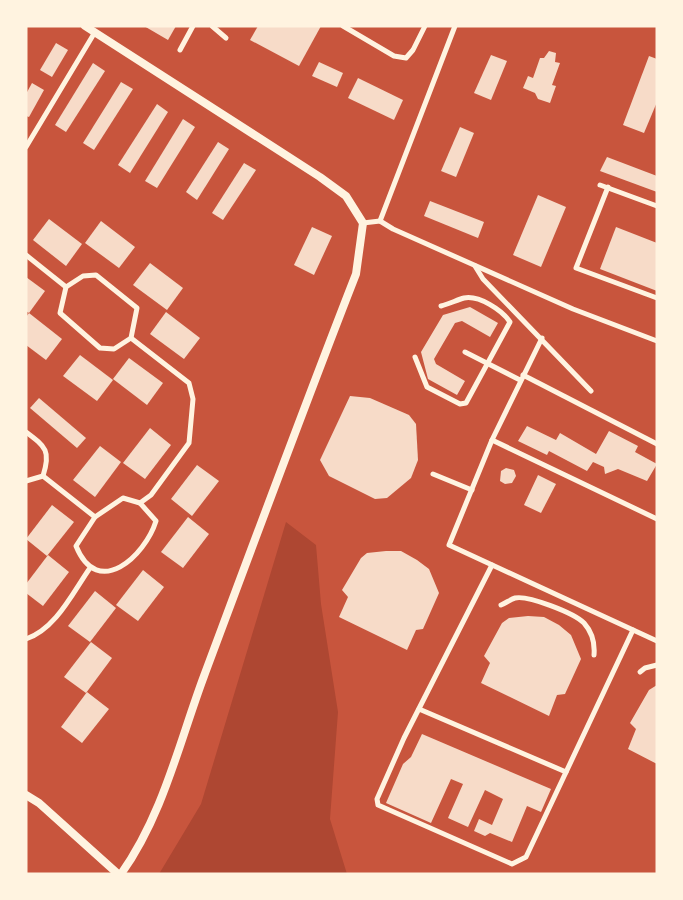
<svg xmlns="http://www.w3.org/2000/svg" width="683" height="900" font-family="'Source Serif 4',serif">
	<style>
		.green { fill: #ae4732 }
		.building { fill: #f7dbc8 }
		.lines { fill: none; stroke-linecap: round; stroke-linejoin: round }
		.minor { stroke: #fff3e0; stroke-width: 5 }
		.tertiary { stroke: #fff3e0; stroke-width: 8 }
	</style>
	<rect width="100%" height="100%" fill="#c8553d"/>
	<polygon class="green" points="286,522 316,545 321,604 338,712 330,819 347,874 159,874 201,804"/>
	<g class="building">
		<polygon points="144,26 176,26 168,40"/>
		<polygon points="258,26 321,26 299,66 250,40"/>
		<polygon points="56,43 68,50 52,77 40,70"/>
		<polygon points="549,51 556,53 555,62 560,63 552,85 556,86 550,103 538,99 535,93 523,88 528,76 533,78 540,58 544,58"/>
		<polygon points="491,55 507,61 491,100 474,93"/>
		<polygon points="649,56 657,59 657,102 644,133 623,125"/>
		<polygon points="319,62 343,73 337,87 312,76"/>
		<polygon points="93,63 105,71 66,132 55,125"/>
		<polygon points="358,78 403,100 394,120 348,98"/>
		<polygon points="121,82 133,89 94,150 83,143"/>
		<polygon points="32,83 44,90 29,117 26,116 26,94"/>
		<polygon points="157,104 168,112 130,173 118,165"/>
		<polygon points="183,119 195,127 157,188 145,181"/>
		<polygon points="460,127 474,133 456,177 441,171"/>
		<polygon points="218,142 229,149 197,200 186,192"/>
		<polygon points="607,157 657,176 657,192 600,171"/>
		<polygon points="244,163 256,170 223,220 212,213"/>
		<polygon points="538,195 566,207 541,267 513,255"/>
		<polygon points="430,201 484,222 478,238 424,216"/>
		<polygon points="49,219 82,244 66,266 33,240"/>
		<polygon points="101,221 135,247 119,268 85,243"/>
		<polygon points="312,227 332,236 314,275 294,265"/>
		<polygon points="616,227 657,243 657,291 600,269"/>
		<polygon points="150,263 183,288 167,310 133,285"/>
		<polygon points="26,277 45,291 29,313 26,311"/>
		<polygon points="470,307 498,323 490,337 462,321 455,323 434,359 436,364 465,381 457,395 428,379 421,352 443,315"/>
		<polygon points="166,312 200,338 184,359 150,334"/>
		<polygon points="29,313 62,339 46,360 26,345 26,317"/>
		<polygon points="80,355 113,380 97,401 63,376"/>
		<polygon points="129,358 163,383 147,405 113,379"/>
		<polygon points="350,396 370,398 409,415 416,424 418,460 411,478 387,498 375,499 329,476 320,460"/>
		<polygon points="39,398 86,438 77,448 30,408"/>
		<polygon points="527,426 556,440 560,433 596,454 609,431 638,446 635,452 657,464 647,481 618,469 605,474 604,467 593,462 587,471 549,451 547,455 518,441"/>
		<polygon points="150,428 171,445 145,479 123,463"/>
		<polygon points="100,446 121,462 95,497 73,480"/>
		<polygon points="197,465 219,481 192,516 171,499"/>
		<polygon points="506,468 514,470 516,476 512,483 505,484 500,481 501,471"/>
		<polygon points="538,475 556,484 541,513 524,505"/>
		<polygon points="52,505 74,522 47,556 26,539"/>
		<polygon points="188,517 209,534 183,568 161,552"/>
		<polygon points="386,551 401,551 417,560 429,569 439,593 423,629 416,630 407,650 339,617 348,597 342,590 361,558 367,553"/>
		<polygon points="48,555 69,572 43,606 26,593 26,584"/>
		<polygon points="143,570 164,587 138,621 116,605"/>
		<polygon points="95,591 116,608 90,642 68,626"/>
		<polygon points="528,616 544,617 559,625 571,635 581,659 565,694 557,695 549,716 481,683 490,663 484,656 502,623 509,618"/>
		<polygon points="91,642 112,658 86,693 64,677"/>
		<polygon points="657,685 657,764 628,749 636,729 630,723 649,690"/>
		<polygon points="87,692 109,709 82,743 61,727"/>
		<polygon points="422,734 551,789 541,812 527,806 512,842 490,833 485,836 474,831 479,819 492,825 503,799 485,790 468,827 448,818 463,784 451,779 431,823 386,803 403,764 411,757"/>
	</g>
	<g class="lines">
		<g class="minor">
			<polyline points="212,26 226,38"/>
			<polyline points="343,26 394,56 406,58 413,50 425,26"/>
			<polyline points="180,50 193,26"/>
			<polyline points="26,147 95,32"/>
			<polyline points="600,185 657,206"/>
			<polyline points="608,187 576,268 657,298"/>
			<polyline points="380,221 393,229 573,309 657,341"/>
			<polyline points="363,223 380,221 455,26"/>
			<polyline points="26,255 66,287"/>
			<polyline points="475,266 483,279 591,391"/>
			<polygon points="96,275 137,308 131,338 114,349 100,348 60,313 66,287 83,276"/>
			<polyline points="131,338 189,383 193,399 189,443 151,495 140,503"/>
			<polyline points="542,338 492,440 449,545 657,641"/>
			<polyline points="465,352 520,380"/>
			<path d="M 415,357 L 427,387 L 460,404 L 466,403 L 510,322 C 502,310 479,295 464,298 C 457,300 449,304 441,306"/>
			<polyline points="523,375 657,444"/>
			<path d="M 26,432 C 46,447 51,451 43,476 L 26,481"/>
			<polyline points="492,440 657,519"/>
			<polyline points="433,474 472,490"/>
			<polyline points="43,476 95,517"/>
			<path d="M 123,498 L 140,503 L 156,521 C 145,556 98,600 76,546 L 95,517 Z"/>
			<polyline points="492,565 404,738 377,799 378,805 512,864 526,857 633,630"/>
			<path d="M 501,605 C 506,603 511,599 515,598 C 528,595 574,613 584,623 C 592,632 595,643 594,655"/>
			<path d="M 26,639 C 56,629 73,592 90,568"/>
			<polyline points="640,672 645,668 657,665"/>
			<polyline points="419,709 566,772"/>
		</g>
		<g class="tertiary">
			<path d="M 85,26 L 320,177 L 346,196 L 363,223 L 356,274 C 304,407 254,542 204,676 C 179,743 163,815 121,874"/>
			<polyline points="26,795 39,803 118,874"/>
		</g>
	</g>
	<rect width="683" height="900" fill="none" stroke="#fff3e0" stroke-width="55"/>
</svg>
